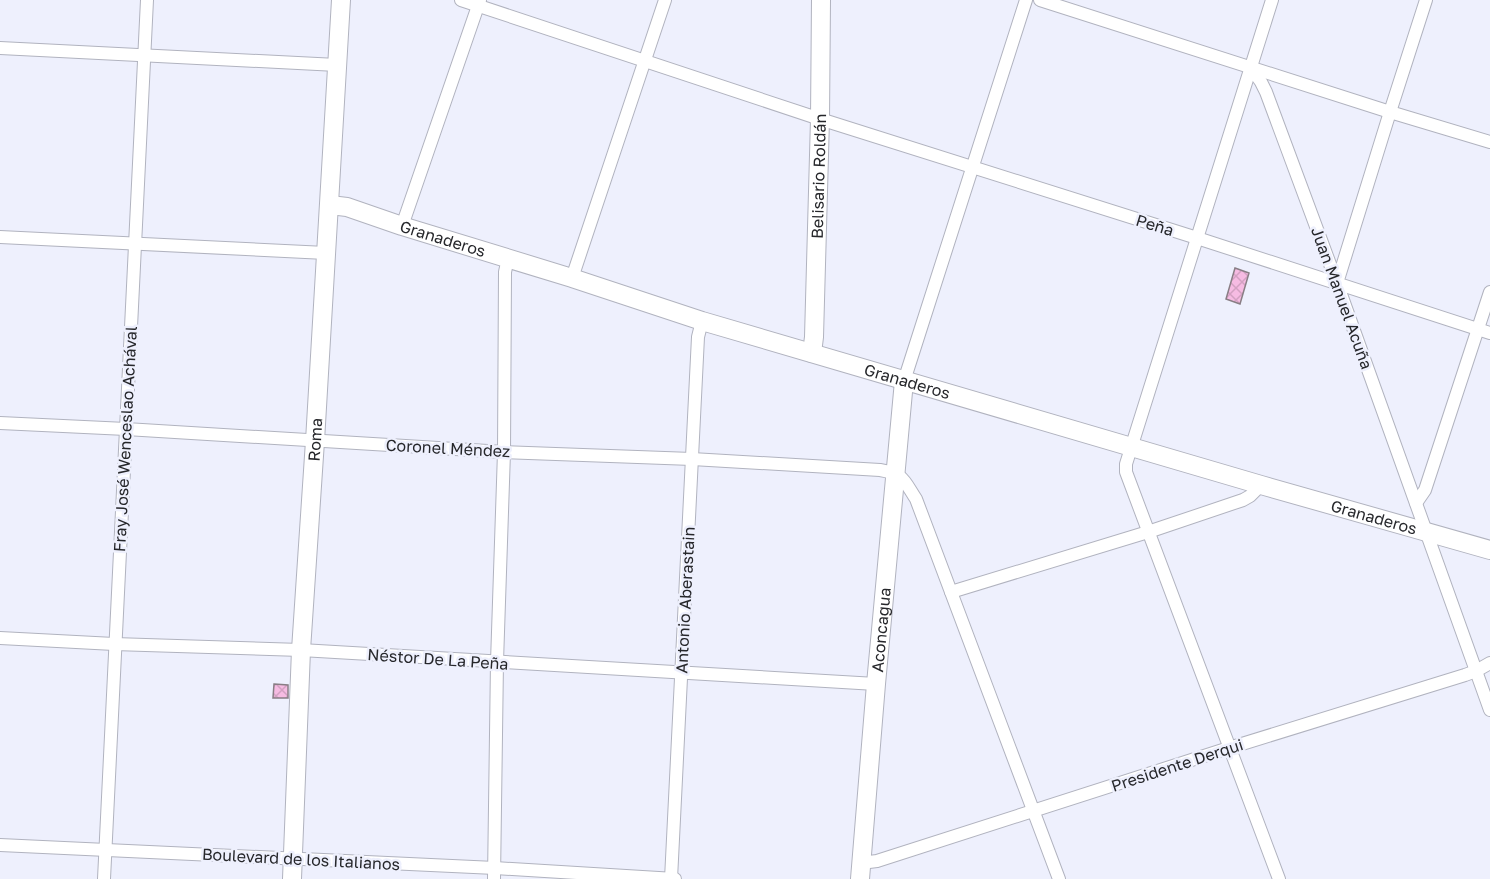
<svg xmlns="http://www.w3.org/2000/svg" width="1490" height="879" font-family="'Golos Text',sans-serif">
	<style>
		.building { fill: url(#building-cross-hatch); stroke: #897e85; stroke-width: 1.5 }
		.lines { fill: none; stroke-linecap: round; stroke-linejoin: round }
		.street-casing { stroke: #b1b3bf; stroke-width: 14 }
		.secondary-casing { stroke: #b1b3bf; stroke-width: 20 }
		.street { stroke: #fff; stroke-width: 12 }
		.secondary { stroke: #fff; stroke-width: 18 }
		.labels { text-anchor: middle; stroke-width: 5; stroke-linejoin: round; paint-order: stroke }
		.street-label { font-size: 16px; fill: #26272b; stroke: #eef0fd }
	</style>
	<defs>
		<pattern id="building-cross-hatch" width="8" height="8" patternUnits="userSpaceOnUse" patternTransform="scale(1.5)"><rect width="8" height="8" fill="#f6bbe2"/><path d="M0 0l8 8M0 8l8-8" fill="none" stroke="#d3a1c2"/></pattern>
	</defs>
	<rect width="100%" height="100%" fill="#eef0fd"/>
	<g class="building">
		<polygon points="1235,268 1249,273 1240,304 1226,299"/>
		<polygon points="274,684 288,685 288,698 273,698"/>
	</g>
	<g class="lines">
		<defs>
			<g id="street">
				<polyline points="461,0 820,119 1197,238 1490,333"/>
				<polyline points="1040,0 1390,112 1490,142"/>
				<polyline points="1272,0 1126,464 1126,472 1279,879"/>
				<polyline points="0,48 337,65"/>
				<polyline points="1251,68 1261,82 1266,92 1337,283 1490,710"/>
				<polyline points="402,226 480,0"/>
				<polyline points="0,237 326,253"/>
				<polyline points="572,278 665,0"/>
				<polyline points="1337,283 1390,112 1426,0"/>
				<polyline points="904,381 1026,0"/>
				<path d="M 0,423 L 126,429 L 504,452 L 692,459 L 880,470 C 904,474 903,479 916,499 L 1059,879"/>
				<polyline points="1416,503 1425,490 1490,292"/>
				<polyline points="951,592 1148,532 1243,500 1250,496 1261,485"/>
				<polyline points="0,638 114,644 301,650 876,684"/>
				<polyline points="0,845 495,868 675,879"/>
				<polyline points="861,863 877,861 1229,748 1465,675 1476,671 1490,663"/>
				<polyline points="104,879 147,0"/>
				<polyline points="494,879 497,662 504,452 505,272 508,258"/>
				<polyline points="671,879 698,337 702,321"/>
			</g>
			<g id="secondary">
				<path id="s1" d="M 330,205 L 347,207 L 402,226 L 572,278 L 702,321 L 1261,485 L 1490,550"/>
				<path id="s2" d="M 812,353 L 814,337 L 820,119 L 821,0"/>
				<path id="s3" d="M 292,879 L 301,650 L 315,441 L 341,0"/>
				<path id="s4" d="M 860,879 L 876,684 L 904,381"/>
			</g>
		</defs>
		<use href="#street" class="street-casing"/>
		<use href="#secondary" class="secondary-casing"/>
		<use href="#street" class="street"/>
		<use href="#secondary" class="secondary"/>
	</g>
	<g class="labels">
		<g class="street-label">
			<text dy="6" stroke="none"><textPath href="#s2" startOffset="177">Belisario Roldán</textPath></text>
			<text transform="translate(1155 225) rotate(17)" y="6">Peña</text>
			<text dy="6" stroke="none"><textPath href="#s1" startOffset="118">Granaderos</textPath></text>
			<text transform="translate(1342 298) rotate(70)" y="6">Juan Manuel Acuña</text>
			<text dy="6" stroke="none"><textPath href="#s1" startOffset="604">Granaderos</textPath></text>
			<text transform="translate(125 439) rotate(-87)" y="6">Fray José Wenceslao Achával</text>
			<text dy="6" stroke="none"><textPath href="#s3" startOffset="440">Roma</textPath></text>
			<text transform="translate(448 448) rotate(3)" y="6">Coronel Méndez</text>
			<text dy="6" stroke="none"><textPath href="#s1" startOffset="1090">Granaderos</textPath></text>
			<text transform="translate(685 600) rotate(-87)" y="6">Antonio Aberastain</text>
			<text dy="6" stroke="none"><textPath href="#s4" startOffset="250">Aconcagua</textPath></text>
			<text transform="translate(438 659) rotate(4)" y="6">Néstor De La Peña</text>
			<text transform="translate(1177 765) rotate(-18)" y="6">Presidente Derqui</text>
			<text transform="translate(301 859) rotate(3)" y="6">Boulevard de los Italianos</text>
		</g>
	</g>
</svg>
